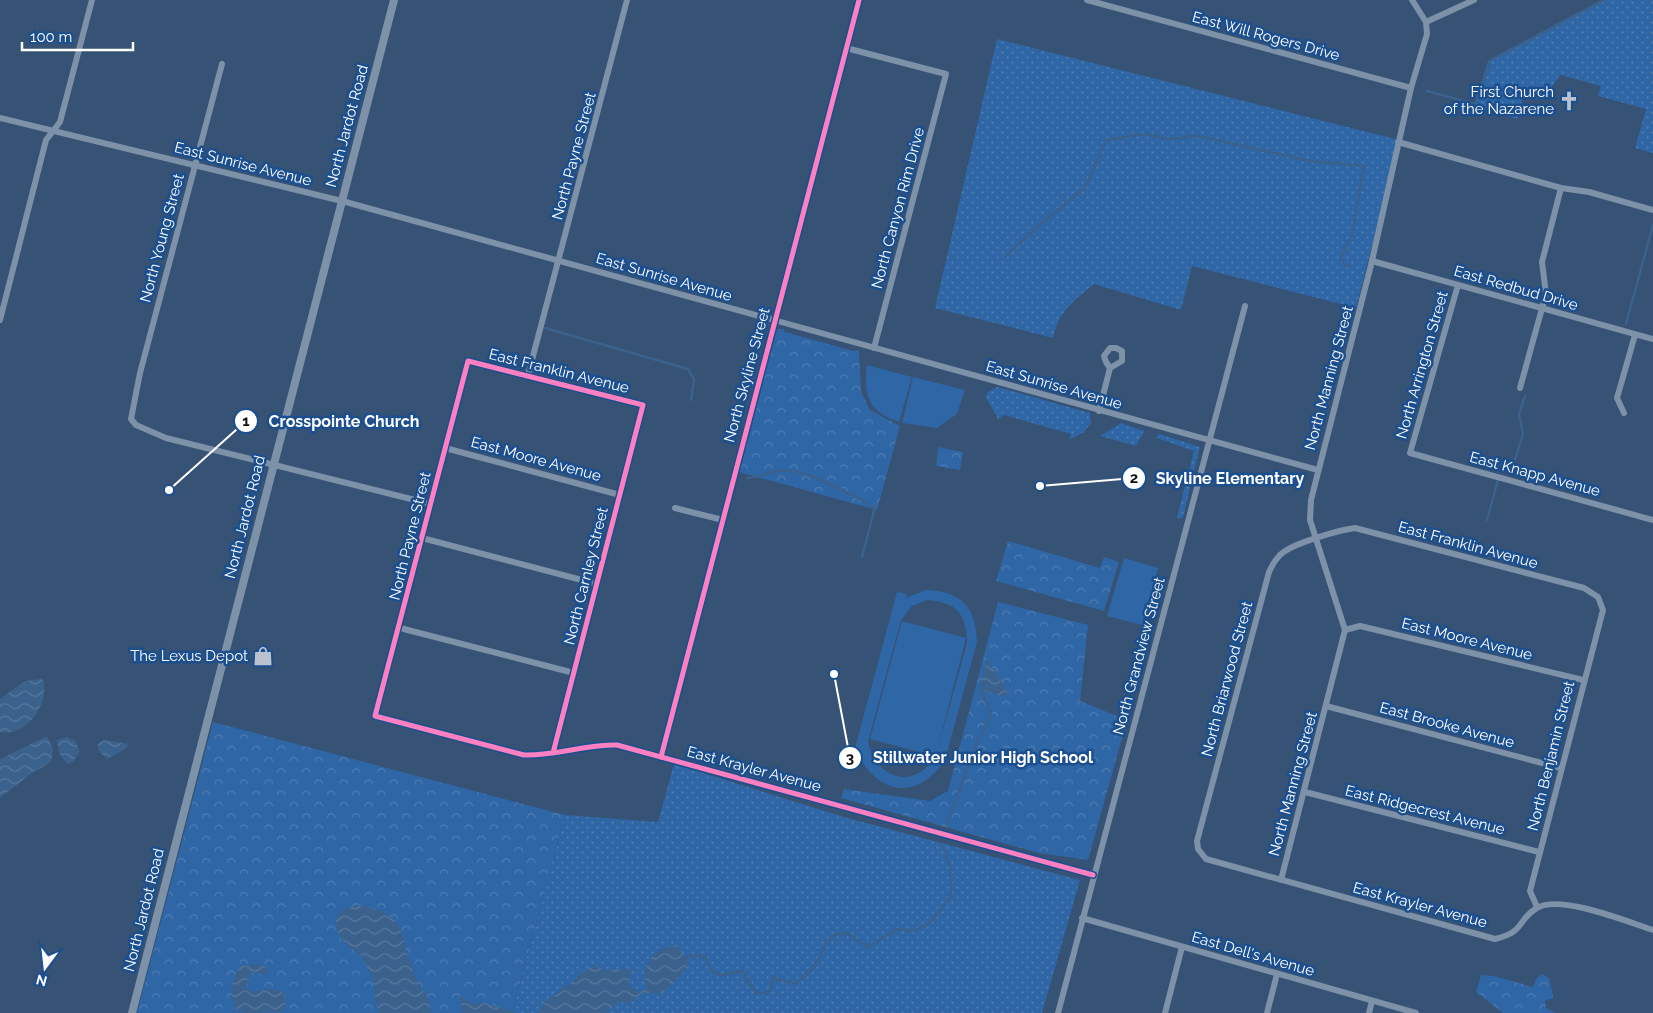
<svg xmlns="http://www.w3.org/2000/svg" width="1653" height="1013" font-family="Raleway,sans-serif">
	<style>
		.grass { fill: url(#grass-dots) }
		.forest { fill: url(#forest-crowns) }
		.garden { fill: #2f66a5; fill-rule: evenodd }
		.water { fill: url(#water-waves) }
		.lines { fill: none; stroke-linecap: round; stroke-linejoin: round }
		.stream { stroke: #3b618d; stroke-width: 2.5 }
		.minor { stroke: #7d92a8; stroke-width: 6 }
		.tertiary { stroke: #7d92a8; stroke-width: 8 }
		.cycleway-casing { stroke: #1b4f8f; stroke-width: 8 }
		.cycleway { stroke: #ff80c0; stroke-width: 5 }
		.labels { text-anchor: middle; stroke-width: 5; stroke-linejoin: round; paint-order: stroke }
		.street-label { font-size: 15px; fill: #fff; stroke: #1b4f8f }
		.poi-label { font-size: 15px; fill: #fff; stroke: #1b4f8f; text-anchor: end }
		.leader { fill: none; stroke: #fff; stroke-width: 2 }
		.callout-dot { fill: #fff; stroke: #1b4f8f; stroke-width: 2 }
		.mark-label { font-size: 15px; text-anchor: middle; font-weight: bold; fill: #111 }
		.callout-label { font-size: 16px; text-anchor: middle; font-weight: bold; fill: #fff; stroke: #1b4f8f; stroke-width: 5; stroke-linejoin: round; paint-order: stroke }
	</style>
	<defs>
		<pattern id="grass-dots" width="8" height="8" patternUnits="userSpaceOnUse" patternTransform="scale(1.25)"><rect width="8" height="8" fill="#2f66a5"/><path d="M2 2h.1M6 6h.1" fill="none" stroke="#4e7db2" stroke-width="1.8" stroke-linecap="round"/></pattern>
		<pattern id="forest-crowns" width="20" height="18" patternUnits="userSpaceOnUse" patternTransform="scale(1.25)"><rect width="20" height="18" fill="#2f66a5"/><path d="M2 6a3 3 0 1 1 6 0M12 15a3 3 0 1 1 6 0" fill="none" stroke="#4e7db2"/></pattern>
		<pattern id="water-waves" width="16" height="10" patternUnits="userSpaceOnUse" patternTransform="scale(1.25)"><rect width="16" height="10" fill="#3b618d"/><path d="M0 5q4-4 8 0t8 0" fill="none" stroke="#58799e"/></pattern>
	</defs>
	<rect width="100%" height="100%" fill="#365274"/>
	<g class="grass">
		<polygon points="1606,0 1653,0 1653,153 1635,148 1646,109 1598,96 1601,86 1560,75 1543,100 1523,96 1517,119 1474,107 1488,61"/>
		<path d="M 997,39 L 1399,140 L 1356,308 L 1192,266 L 1181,310 L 1094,284 C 1072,303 1060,309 1053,338 L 935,308 Z"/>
		<polygon points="997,387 1090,413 1091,423 1084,432 1069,440 1071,434 1004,415 998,419 986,397 988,392"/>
		<polygon points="1121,423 1144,431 1136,446 1100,436"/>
		<polygon points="1159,434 1200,447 1183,517 1180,519 1177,517 1194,451 1157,438"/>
		<polygon points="674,764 844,817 1080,880 1042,1013 512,1013 565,815 658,822"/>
	</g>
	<g class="forest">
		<polygon points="777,329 784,329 785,332 853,351 859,350 861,391 870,410 900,426 877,510 739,472"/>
		<polygon points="938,447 963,452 960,470 936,466"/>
		<polygon points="1008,541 1100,568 1104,557 1119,562 1104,611 996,581"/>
		<polygon points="998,602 1088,625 1080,701 1127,720 1088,860 1039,853 841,798 844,789 930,801 948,791"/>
		<polygon points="213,722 565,815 512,1013 137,1013"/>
		<polygon points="1542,974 1549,978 1553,995 1552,999 1545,1000 1546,1008 1556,1013 1503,1013 1476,992 1481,975 1494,976 1533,987 1536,979"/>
	</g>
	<g class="garden">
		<path d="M 867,365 L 912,377 L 899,422 C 869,412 863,397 867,365 Z"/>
		<polygon points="913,377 965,390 957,414 937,428 902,423"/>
		<polygon points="1124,558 1158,568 1142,625 1107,616"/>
		<path d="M 926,590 C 962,591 976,608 977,642 L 945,760 C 922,795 887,799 862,762 L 860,766 L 851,763 L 897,592 L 907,594 L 906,598 ZM 927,600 C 956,602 967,614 967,643 L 936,755 L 966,638 L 902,621 L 870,739 L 935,756 C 914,792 875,778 868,741 L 901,620 L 912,606 Z"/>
	</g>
	<g class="water">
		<polygon points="987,659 1009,694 1002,696 981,690 981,680"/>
		<path d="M 41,679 L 44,681 C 48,705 27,737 0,732 L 0,699 L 25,681 Z"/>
		<polygon points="47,736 53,749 51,762 32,773 0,798 0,759"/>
		<polygon points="67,737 75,741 80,751 73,762 67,764 59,753 57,740"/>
		<polygon points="104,740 129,744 125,749 107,759 98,750 98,744"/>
		<path d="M 358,905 C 410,914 398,934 414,974 C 420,990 430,995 431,1013 L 379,1013 L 375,999 L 373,979 L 361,955 L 346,945 L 338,933 L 336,920 L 338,914 L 342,910 Z"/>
		<path d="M 677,945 L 683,955 L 689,956 L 686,969 L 663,993 L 644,993 L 630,1003 L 618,1002 L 606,1013 L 537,1013 L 548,999 L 555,996 L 562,987 L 573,983 L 579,974 L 594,966 L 605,970 L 631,969 L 629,985 L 638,992 L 647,989 C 639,966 654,948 677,945 Z"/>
		<path d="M 255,964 L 267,967 L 267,974 L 251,973 L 246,988 L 253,992 L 267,989 L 282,991 C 287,999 288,1005 282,1012 L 245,1013 L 237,1010 C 228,993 230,982 241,966 Z"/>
		<polygon points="459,995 472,1004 486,1003 517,1013 463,1013"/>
	</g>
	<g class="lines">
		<g class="stream">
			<polyline points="1427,91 1475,104 1491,60 1604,0"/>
			<polyline points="1006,256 1052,214 1085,188 1106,140 1144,134 1168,139 1199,136 1310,161 1364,166 1352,235 1341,258 1345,265 1350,267"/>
			<polyline points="1626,324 1653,225"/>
			<polyline points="545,328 688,369 694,379 691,400"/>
			<polyline points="1512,469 1523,434 1519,414 1525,396"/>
			<path d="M 747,478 C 760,478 771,470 785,470 C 810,471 852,496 875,507 L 862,557"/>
			<polyline points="1487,520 1498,480"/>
			<polyline points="947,825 975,747 991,715 981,690"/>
			<polyline points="689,956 705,956 711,971 721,975 742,971 756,993 769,993 774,978 795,984 812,970 829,940 836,934 846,933 868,947 897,929 915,931 932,921 951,895 951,869 942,845"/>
		</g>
		<g class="minor">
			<polyline points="1087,0 1411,88"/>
			<polyline points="1426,22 1474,0"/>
			<polyline points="846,48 946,74 874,348"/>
			<polyline points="222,64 140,373 131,419 136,425 166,438 431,504"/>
			<polyline points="0,118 342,201 1318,470"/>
			<polyline points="1398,142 1561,188 1589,192 1653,210"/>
			<polyline points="1372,261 1653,339"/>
			<polyline points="1458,285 1410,453 1653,520"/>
			<polyline points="0,320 46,140 60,122 92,0"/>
			<polygon points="1110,348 1116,348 1122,351 1122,361 1110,368 1106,362 1104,356"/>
			<polyline points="528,375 627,0"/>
			<polyline points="1520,388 1546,294 1542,262 1561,188"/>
			<polyline points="1099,411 1110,368"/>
			<polyline points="1624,413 1617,398 1635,335"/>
			<polyline points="445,448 620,495"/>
			<polyline points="675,508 723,520"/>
			<polyline points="422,538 597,584"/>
			<polyline points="400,628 574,673"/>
			<polyline points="1345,630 1360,626 1583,680"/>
			<polyline points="1326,706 1561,768"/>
			<path d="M 553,753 L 643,405 L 468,361 L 375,716 L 524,755 C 556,756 586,744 617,745 L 1093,875"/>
			<polyline points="661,757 859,0"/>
			<polyline points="1305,792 1539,852"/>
			<polyline points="1281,880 1345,630 1310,520 1311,500 1371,265 1411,88 1427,34 1426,22 1412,0"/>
			<path d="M 1537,907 L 1530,891 L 1603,610 L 1598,597 L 1584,588 L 1355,528 C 1339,530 1299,542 1285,551 C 1277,556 1273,564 1269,572 L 1197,841 L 1198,849 L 1206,859 L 1495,939 C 1526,932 1517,919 1537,908 C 1560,894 1628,922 1653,930"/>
			<polyline points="1082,918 1416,1013"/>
			<polyline points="1058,1013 1245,306"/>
			<polyline points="1165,1013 1182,947"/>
			<polyline points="1267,1013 1277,974"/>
			<polyline points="1369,1013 1372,1001"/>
		</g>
		<polyline class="tertiary" points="132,1013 394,0"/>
		<defs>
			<g id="cycleway">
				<path d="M 553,753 L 643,405 L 468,361 L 375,716 L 524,755 C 556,756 586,744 617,745 L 1093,875"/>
				<polyline points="661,757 859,0"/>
			</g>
		</defs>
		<use href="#cycleway" class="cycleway-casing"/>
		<use href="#cycleway" class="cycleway"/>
	</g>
	<defs>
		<symbol id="church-bare" viewBox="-9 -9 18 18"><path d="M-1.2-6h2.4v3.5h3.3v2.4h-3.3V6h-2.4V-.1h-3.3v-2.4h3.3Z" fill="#b9c2ce" stroke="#1b4f8f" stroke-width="2.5" paint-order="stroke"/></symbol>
		<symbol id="shop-bare" viewBox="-9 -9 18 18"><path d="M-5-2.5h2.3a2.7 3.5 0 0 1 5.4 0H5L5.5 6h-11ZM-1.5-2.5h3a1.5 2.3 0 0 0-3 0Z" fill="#b9c2ce" stroke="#1b4f8f" stroke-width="2.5" paint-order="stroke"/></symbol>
	</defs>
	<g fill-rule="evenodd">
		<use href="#church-bare" x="1555" y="87" width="28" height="28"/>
		<use href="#shop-bare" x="249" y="642" width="28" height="28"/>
	</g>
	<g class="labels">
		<g class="street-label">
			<text transform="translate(1266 36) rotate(15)" y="5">East Will Rogers Drive</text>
			<text transform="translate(347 126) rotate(-75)" y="5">North Jardot Road</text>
			<text transform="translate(574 156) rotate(-75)" y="5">North Payne Street</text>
			<text transform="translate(243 164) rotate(14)" y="5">East Sunrise Avenue</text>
			<text transform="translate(898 208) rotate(-75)" y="5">North Canyon Rim Drive</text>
			<text transform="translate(162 238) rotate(-75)" y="5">North Young Street</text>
			<text transform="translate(664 277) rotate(16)" y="5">East Sunrise Avenue</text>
			<text transform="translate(1516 288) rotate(16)" y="5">East Redbud Drive</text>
			<text transform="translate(1422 365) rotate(-74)" y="5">North Arrington Street</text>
			<text transform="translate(559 371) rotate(14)" y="5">East Franklin Avenue</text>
			<text transform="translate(747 375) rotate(-75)" y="5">North Skyline Street</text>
			<text transform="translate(1329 378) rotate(-75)" y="5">North Manning Street</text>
			<text transform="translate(1054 385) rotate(16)" y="5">East Sunrise Avenue</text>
			<text transform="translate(536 459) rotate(15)" y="5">East Moore Avenue</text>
			<text transform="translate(1535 474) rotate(15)" y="5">East Knapp Avenue</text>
			<text transform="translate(245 517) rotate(-76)" y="5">North Jardot Road</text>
			<text transform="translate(410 536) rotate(-76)" y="5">North Payne Street</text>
			<text transform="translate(1468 545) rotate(15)" y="5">East Franklin Avenue</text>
			<text transform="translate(586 576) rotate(-76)" y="5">North Carnley Street</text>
			<text transform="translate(1467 639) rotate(14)" y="5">East Moore Avenue</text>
			<text transform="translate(1139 656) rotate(-75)" y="5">North Grandview Street</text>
			<text transform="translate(1227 679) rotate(-75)" y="5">North Briarwood Street</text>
			<text transform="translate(1447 725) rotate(15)" y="5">East Brooke Avenue</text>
			<text transform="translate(1551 756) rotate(-76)" y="5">North Benjamin Street</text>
			<text transform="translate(754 769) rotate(15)" y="5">East Krayler Avenue</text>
			<text transform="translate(1293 784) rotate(-75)" y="5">North Manning Street</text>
			<text transform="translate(1425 810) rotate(14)" y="5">East Ridgecrest Avenue</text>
			<text transform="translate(1420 905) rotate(15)" y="5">East Krayler Avenue</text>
			<text transform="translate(144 910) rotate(-76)" y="5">North Jardot Road</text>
			<text transform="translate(1253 954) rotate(16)" y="5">East Dell's Avenue</text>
		</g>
		<g class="poi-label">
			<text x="1554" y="97">First Church<tspan x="1554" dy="17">of the Nazarene</tspan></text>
			<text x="248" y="661">The Lexus Depot</text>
		</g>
	</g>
	<path class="leader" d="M169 490L246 421M1040 486L1134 478M834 674L850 758"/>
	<g class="callout-dot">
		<circle cx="169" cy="490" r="5"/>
		<circle cx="1040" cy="486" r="5"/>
		<circle cx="834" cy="674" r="5"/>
		<circle cx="246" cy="421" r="12"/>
		<circle cx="1134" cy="478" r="12"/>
		<circle cx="850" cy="758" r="12"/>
	</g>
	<g class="mark-label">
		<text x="246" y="426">1</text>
		<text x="1134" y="483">2</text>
		<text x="850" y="763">3</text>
	</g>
	<g class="callout-label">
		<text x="344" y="427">Crosspointe Church</text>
		<text x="1230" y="484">Skyline Elementary</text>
		<text x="983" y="763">Stillwater Junior High School</text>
	</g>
	<g transform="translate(45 968) rotate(195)" stroke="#1b4f8f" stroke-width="4" paint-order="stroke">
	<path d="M0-4L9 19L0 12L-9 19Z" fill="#ffffff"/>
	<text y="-8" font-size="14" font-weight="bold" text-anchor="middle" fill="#ffffff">N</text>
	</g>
	<path d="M22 42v8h111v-8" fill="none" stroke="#ffffff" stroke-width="2.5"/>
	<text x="30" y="42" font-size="15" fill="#ffffff" stroke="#1b4f8f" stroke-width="4" paint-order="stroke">100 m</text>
</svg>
